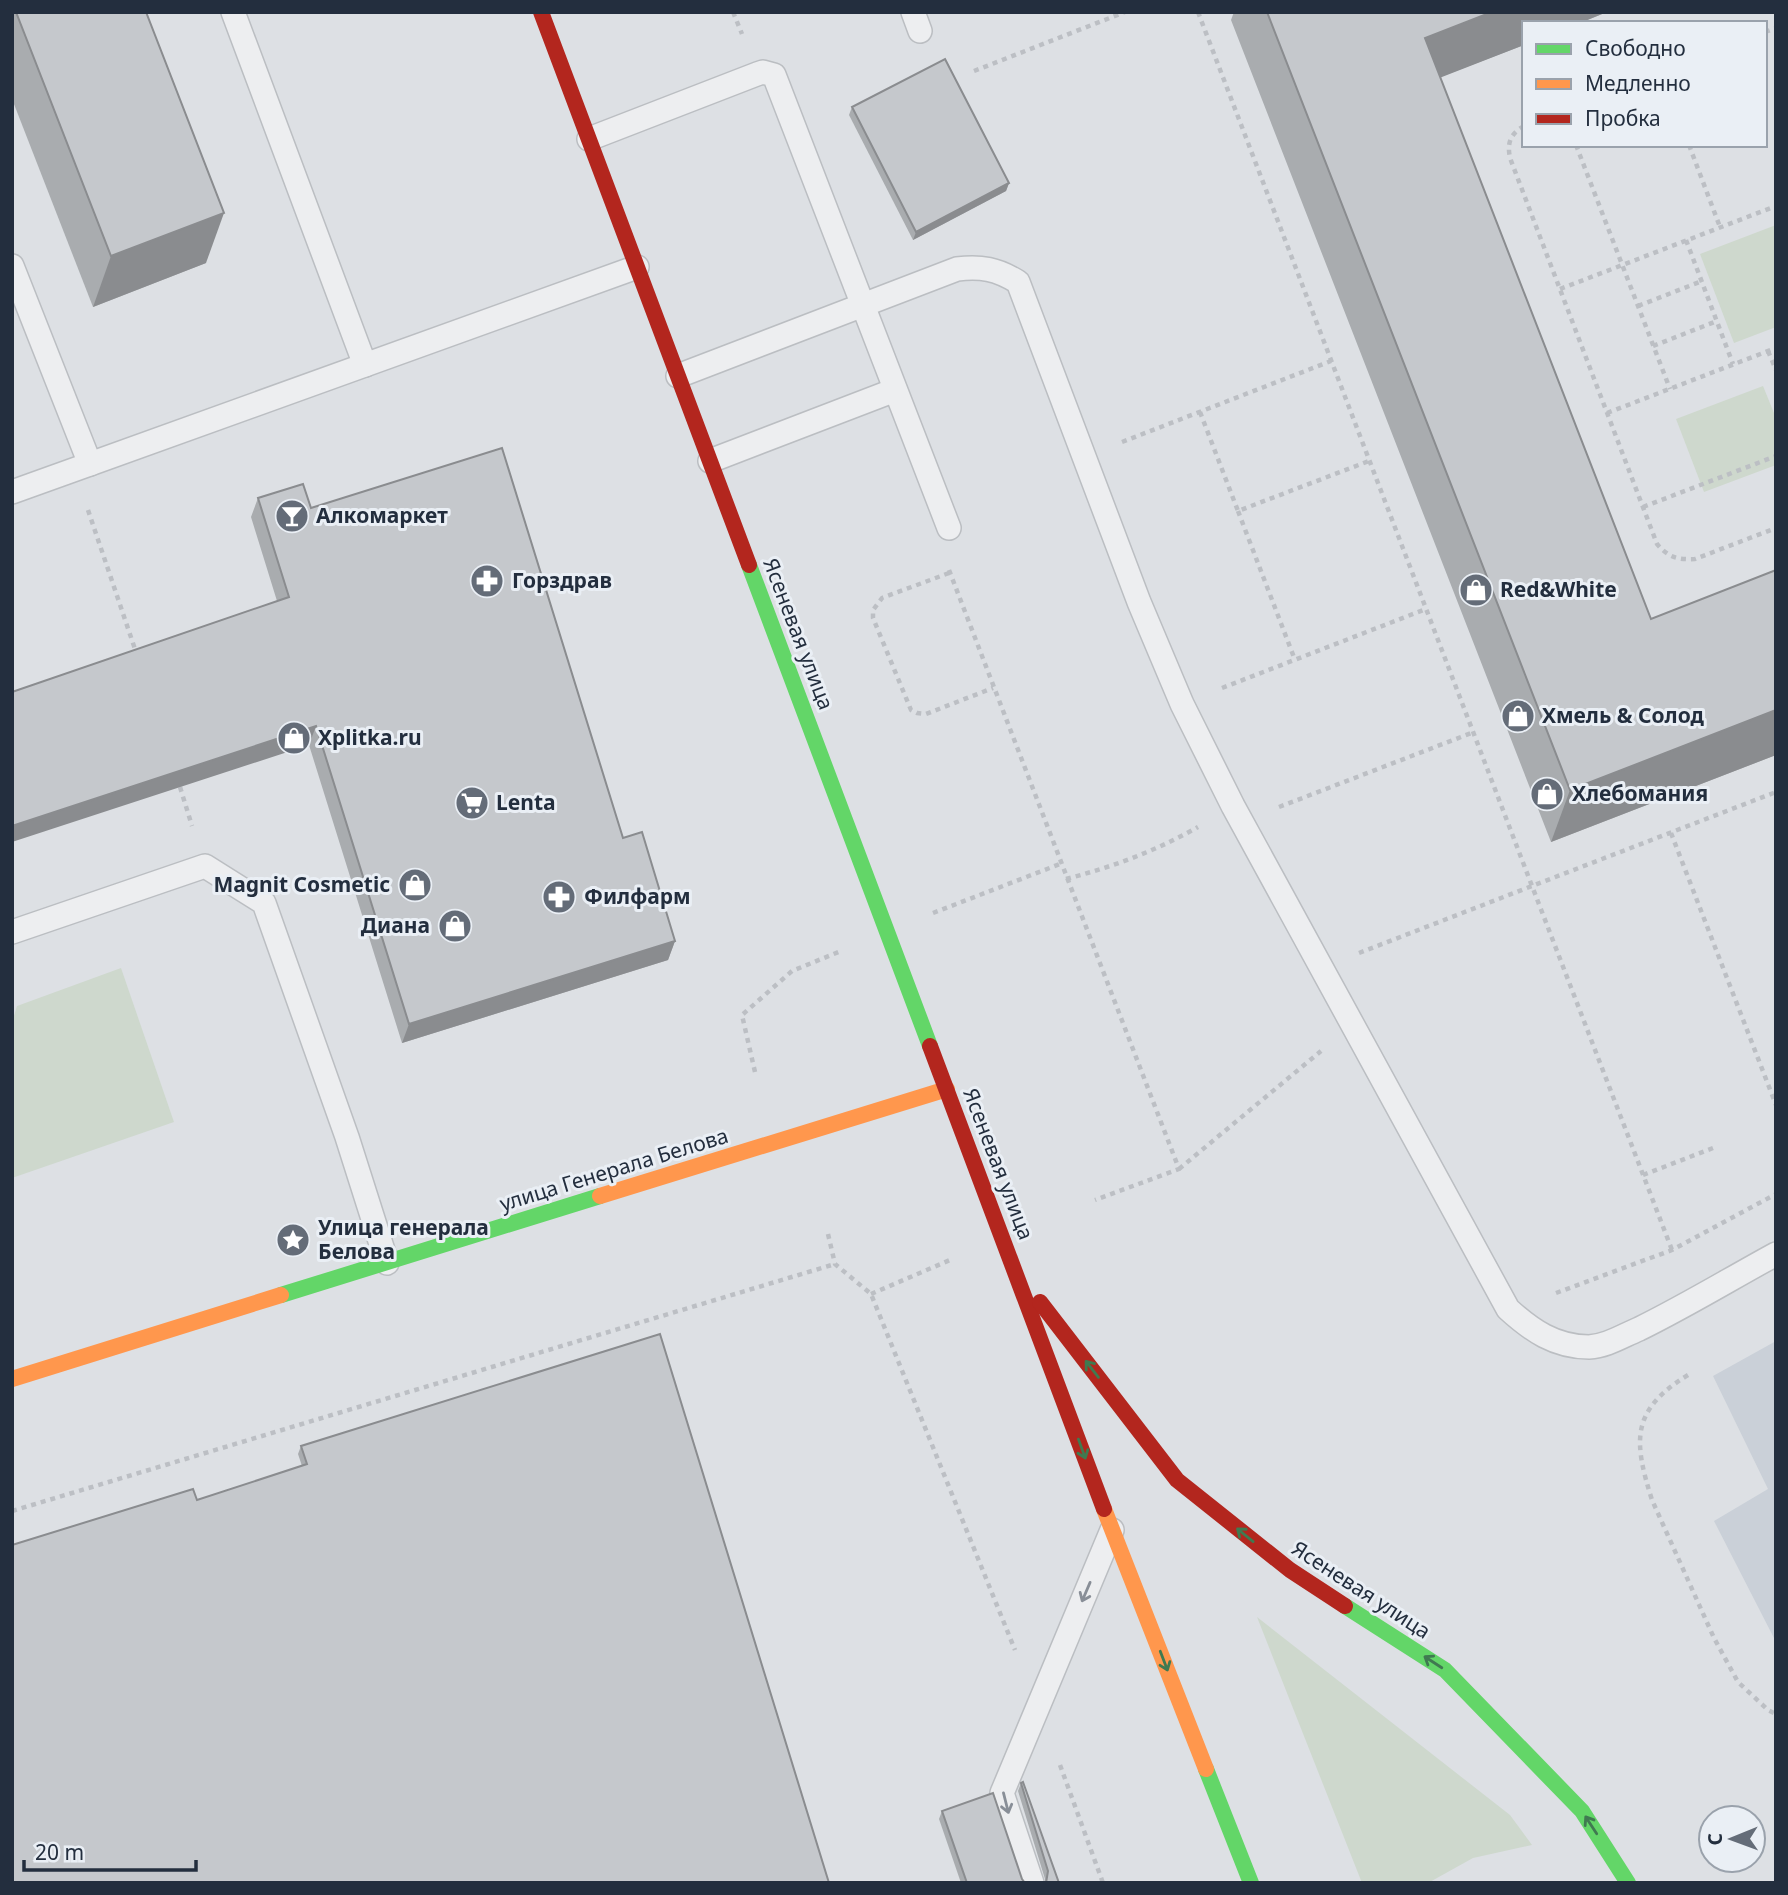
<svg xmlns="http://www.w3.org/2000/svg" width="1788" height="1895" font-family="'Noto Sans',sans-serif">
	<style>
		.built { fill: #cad0d8 }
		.green { fill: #ced8cd }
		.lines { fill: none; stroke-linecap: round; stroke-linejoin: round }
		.lane-casing { stroke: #bbbec2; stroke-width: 26 }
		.path { stroke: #bcbfc4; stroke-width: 4.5; stroke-dasharray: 5 5; stroke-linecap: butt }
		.lane { stroke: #edeef0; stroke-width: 23 }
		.fast { stroke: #63d668; stroke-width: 16 }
		.slow { stroke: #ff974d; stroke-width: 16 }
		.jam { stroke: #b3261e; stroke-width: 16 }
		.wall { fill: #a9acaf }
		.shaded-wall { fill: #8a8c8f }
		.building { fill: #c5c8cc; stroke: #8a8c8f; stroke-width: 2 }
		.oneway { stroke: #407a51 }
		.oneway2 { stroke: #888e97 }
		.labels { text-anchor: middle; stroke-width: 6; stroke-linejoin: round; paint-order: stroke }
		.poi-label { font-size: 21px; font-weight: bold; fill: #232e3e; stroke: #eaeff5; text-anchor: start }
		.street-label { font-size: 21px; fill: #232e3e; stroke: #eaeff5 }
	</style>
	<rect width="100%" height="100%" fill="#dde0e4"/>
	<polygon class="built" points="1776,1341 1776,1642 1714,1521 1768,1489 1713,1376"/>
	<g class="green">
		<polygon points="1776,225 1776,327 1734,343 1700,254"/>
		<polygon points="1763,386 1776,418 1776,465 1704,492 1676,419"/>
		<polygon points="121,968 174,1122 12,1178 12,1022 17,1006"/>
		<polygon points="1257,1617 1510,1815 1532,1845 1473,1858 1428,1883 1362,1883"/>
	</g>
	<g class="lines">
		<defs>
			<g id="lane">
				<polyline points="233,12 365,365"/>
				<polyline points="913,12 920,31"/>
				<polyline points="589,139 757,74 763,72 774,75 949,528"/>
				<polyline points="12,266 90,464 637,267"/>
				<path d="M 678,376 L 957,269 C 981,266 997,269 1018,282 L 1139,602 L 1182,704 L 1233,806 L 1508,1309 C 1531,1330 1555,1347 1589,1347 C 1607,1346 1622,1336 1639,1329 C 1686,1306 1730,1279 1776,1254"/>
				<polyline points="710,461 895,390"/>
				<polyline points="12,492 90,464"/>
				<polyline points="12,932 205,866 264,903 347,1137 387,1263"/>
				<polyline points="1032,1883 1002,1793 1112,1530"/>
			</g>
		</defs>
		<use href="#lane" class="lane-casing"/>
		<g class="path">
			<polyline points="733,12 742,34"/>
			<polyline points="1198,12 1532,886 1776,792"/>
			<polyline points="1765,32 1776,28"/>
			<polyline points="974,71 1125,12"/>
			<path d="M 1524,126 C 1510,134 1507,143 1510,158 L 1657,544 C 1668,557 1677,560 1695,559 L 1776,528"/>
			<polyline points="1576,145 1670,389"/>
			<polyline points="1689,145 1720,227"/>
			<polyline points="1686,240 1733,364"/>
			<polyline points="1560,289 1776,206"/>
			<polyline points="1638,306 1702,281"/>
			<polyline points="1653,346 1717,321"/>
			<polyline points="1768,351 1776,370"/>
			<polyline points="1200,412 1238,511 1369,461"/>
			<polyline points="1607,413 1776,348"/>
			<polyline points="1122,442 1331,361"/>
			<polyline points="1643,507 1776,456"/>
			<polyline points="88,510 137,655"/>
			<polyline points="1238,511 1295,660"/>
			<polyline points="949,570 1179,1169 1095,1200"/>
			<polyline points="949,573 882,598 873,610 873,618 911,710 917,713 926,714 993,688"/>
			<polyline points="1222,688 1426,609"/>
			<polyline points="180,787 192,826"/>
			<polyline points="1279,807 1474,732"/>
			<polyline points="1671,833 1776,1105"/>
			<path d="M 1066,879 C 1112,867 1156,851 1198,827"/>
			<polyline points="933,913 1060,864"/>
			<polyline points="1359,953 1532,886 1672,1250"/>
			<polyline points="755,1072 742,1015 792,971 841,951"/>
			<polyline points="1179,1169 1321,1051"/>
			<polyline points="1643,1175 1713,1148"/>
			<polyline points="828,1234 835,1264 871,1294 1015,1650"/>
			<polyline points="1556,1293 1672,1250 1776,1194"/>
			<polyline points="871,1294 950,1260"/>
			<path d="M 1688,1375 C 1631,1410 1633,1440 1652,1500 L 1714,1638 L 1738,1682 L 1768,1710 L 1776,1714"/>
			<polyline points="12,1511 835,1264"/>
			<polyline points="1060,1765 1103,1883"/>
		</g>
		<use href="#lane" class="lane"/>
		<g class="fast">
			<polyline points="749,565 930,1046"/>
			<polyline points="281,1295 600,1196"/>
			<polyline points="1345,1606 1445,1670 1582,1811 1628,1883"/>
			<polyline points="1206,1769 1251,1883"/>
		</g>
		<g class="slow">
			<polyline points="600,1196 947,1089"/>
			<polyline points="12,1379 281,1295"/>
			<polyline points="1104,1509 1206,1769"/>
		</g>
		<g class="jam">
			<polyline points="541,12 749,565"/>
			<polyline points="930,1046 1104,1509"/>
			<polyline points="1040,1302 1177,1480 1290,1570 1345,1606"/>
		</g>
	</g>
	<g class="wall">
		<polygon points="12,12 146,12 206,263 93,307 12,99"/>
		<polygon points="1234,12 1607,12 1580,23 1524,23 1524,45 1440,77 1651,619 1776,570 1776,755 1551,842 1231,20"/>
		<polygon points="852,107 1009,183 1006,191 913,240 849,115"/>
		<polygon points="258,498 311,508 623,838 675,941 668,960 402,1043 309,745 277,601 251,517"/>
		<polygon points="301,1446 829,1883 197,1500 302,1466 298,1454"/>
		<polygon points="1021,1783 1059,1883 1045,1883 1045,1879 1018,1791"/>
		<polygon points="942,1811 1022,1879 1025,1883 961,1883 939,1819"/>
	</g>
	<g class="shaded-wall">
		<polygon points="1492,12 1607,12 1580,23 1524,23 1524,45 1406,91 1425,38"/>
		<polygon points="1009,183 1006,191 913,240 916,232"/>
		<polygon points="224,213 206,263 93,307 111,256"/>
		<polygon points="1776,710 1776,755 1551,842 1570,790"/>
		<polygon points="316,726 309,745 12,842 12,826"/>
		<polygon points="675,941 668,960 402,1043 409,1024"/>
	</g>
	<g class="building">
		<polygon points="16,12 146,12 224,213 111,256"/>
		<polygon points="1267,12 1492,12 1425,38 1651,619 1776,570 1776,710 1570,790"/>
		<polygon points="945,59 1009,183 916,232 852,107"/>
		<polygon points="502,448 623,838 642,832 675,941 409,1024 316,726 12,826 12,692 289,597 258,498 303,484 311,508"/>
		<polygon points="660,1334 829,1883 12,1883 12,1545 193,1489 197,1500 307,1464 301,1446"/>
		<polygon points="1023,1782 1059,1883 1046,1883 1048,1871 1021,1783"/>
		<polygon points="993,1793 1022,1879 1025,1883 967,1883 942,1811"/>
	</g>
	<defs><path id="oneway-shaft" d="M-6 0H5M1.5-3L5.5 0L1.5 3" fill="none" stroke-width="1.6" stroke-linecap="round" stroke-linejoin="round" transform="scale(1.75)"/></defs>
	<g class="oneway">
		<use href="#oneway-shaft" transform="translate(1092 1369) rotate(-128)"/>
		<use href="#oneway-shaft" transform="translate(1082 1449) rotate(70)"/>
		<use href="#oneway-shaft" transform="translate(1245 1535) rotate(-141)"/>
		<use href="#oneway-shaft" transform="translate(1164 1661) rotate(69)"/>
		<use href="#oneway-shaft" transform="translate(1433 1662) rotate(-147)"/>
		<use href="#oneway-shaft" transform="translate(1591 1825) rotate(-123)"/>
	</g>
	<g class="oneway2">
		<use href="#oneway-shaft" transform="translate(1086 1592) rotate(113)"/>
		<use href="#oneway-shaft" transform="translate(1006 1803) rotate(76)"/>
	</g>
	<defs>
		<symbol id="bar-disc" viewBox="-11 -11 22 22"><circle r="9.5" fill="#646c78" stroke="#eaeff5"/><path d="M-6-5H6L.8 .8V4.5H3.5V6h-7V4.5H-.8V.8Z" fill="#fff"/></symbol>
		<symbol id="pharmacy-disc" viewBox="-11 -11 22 22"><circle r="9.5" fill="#646c78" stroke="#eaeff5"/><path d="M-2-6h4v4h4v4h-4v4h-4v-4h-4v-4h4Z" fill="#fff"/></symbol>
		<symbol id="shop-disc" viewBox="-11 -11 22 22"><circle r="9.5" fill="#646c78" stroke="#eaeff5"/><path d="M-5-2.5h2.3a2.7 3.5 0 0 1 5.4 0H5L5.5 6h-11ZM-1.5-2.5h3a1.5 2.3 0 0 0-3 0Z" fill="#fff"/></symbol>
		<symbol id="supermarket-disc" viewBox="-11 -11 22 22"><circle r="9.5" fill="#646c78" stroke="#eaeff5"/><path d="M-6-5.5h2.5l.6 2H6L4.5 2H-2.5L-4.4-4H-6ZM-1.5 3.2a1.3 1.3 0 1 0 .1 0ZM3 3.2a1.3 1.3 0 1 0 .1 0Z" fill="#fff"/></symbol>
		<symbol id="sight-disc" viewBox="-11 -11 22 22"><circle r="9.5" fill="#646c78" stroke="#eaeff5"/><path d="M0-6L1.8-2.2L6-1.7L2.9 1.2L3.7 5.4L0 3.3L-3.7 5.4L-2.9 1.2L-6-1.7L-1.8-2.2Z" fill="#fff"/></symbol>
	</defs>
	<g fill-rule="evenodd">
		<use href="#bar-disc" x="273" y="497" width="38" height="38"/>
		<use href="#pharmacy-disc" x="468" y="562" width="38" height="38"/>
		<use href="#shop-disc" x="1457" y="571" width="38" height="38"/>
		<use href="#shop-disc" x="1499" y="697" width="38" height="38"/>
		<use href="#shop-disc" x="275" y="719" width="38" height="38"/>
		<use href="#shop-disc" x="1528" y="775" width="38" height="38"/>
		<use href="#supermarket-disc" x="453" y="784" width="38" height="38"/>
		<use href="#shop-disc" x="396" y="866" width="38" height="38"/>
		<use href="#pharmacy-disc" x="540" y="878" width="38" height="38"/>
		<use href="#shop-disc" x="436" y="907" width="38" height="38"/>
		<use href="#sight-disc" x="274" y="1221" width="38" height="38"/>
	</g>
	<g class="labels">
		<g class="poi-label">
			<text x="316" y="523">Алкомаркет</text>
			<text x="512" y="588">Горздрав</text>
			<text x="1500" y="597">Red&amp;White</text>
			<text x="1542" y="723">Хмель &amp; Солод</text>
			<text x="318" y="745">Xplitka.ru</text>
			<text x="1572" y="801">Хлебомания</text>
			<text x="496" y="810">Lenta</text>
			<text x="390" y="892" text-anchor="end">Magnit Cosmetic</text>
			<text x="584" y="904">Филфарм</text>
			<text x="430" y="933" text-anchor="end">Диана</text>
			<text x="318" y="1235">Улица генерала<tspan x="318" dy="24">Белова</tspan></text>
		</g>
		<g class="street-label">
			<text transform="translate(798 634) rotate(69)" y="7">Ясеневая улица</text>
			<text transform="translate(998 1164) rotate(69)" y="7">Ясеневая улица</text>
			<text transform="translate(614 1170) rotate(-17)" y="7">улица Генерала Белова</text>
			<text transform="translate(1361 1590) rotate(33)" y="7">Ясеневая улица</text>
		</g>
	</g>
	<rect width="1788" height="1895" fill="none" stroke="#232e3e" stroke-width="28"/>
	<rect x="1522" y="21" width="245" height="126" fill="#eaeff5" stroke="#9aa2ac" stroke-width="2"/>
	<rect x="1536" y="44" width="35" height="10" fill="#63d668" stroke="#9aa2ac" stroke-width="2"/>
	<text x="1585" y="56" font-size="21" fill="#232e3e">Свободно</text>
	<rect x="1536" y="79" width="35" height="10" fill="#ff974d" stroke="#9aa2ac" stroke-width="2"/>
	<text x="1585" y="91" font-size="21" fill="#232e3e">Медленно</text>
	<rect x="1536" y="114" width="35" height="10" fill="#b3261e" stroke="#9aa2ac" stroke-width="2"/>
	<text x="1585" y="126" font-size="21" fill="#232e3e">Пробка</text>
	<g transform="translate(1732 1839) rotate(269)"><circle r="33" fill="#eaeff5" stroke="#9aa2ac" stroke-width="2"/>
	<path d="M0-5L12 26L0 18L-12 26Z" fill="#646c78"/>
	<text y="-10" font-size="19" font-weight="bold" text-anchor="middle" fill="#232e3e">С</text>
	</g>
	<path d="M24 1860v10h172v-10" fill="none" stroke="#232e3e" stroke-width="3.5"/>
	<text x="35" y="1860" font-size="21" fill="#232e3e" stroke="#eaeff5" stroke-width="5" paint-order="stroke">20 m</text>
</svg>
